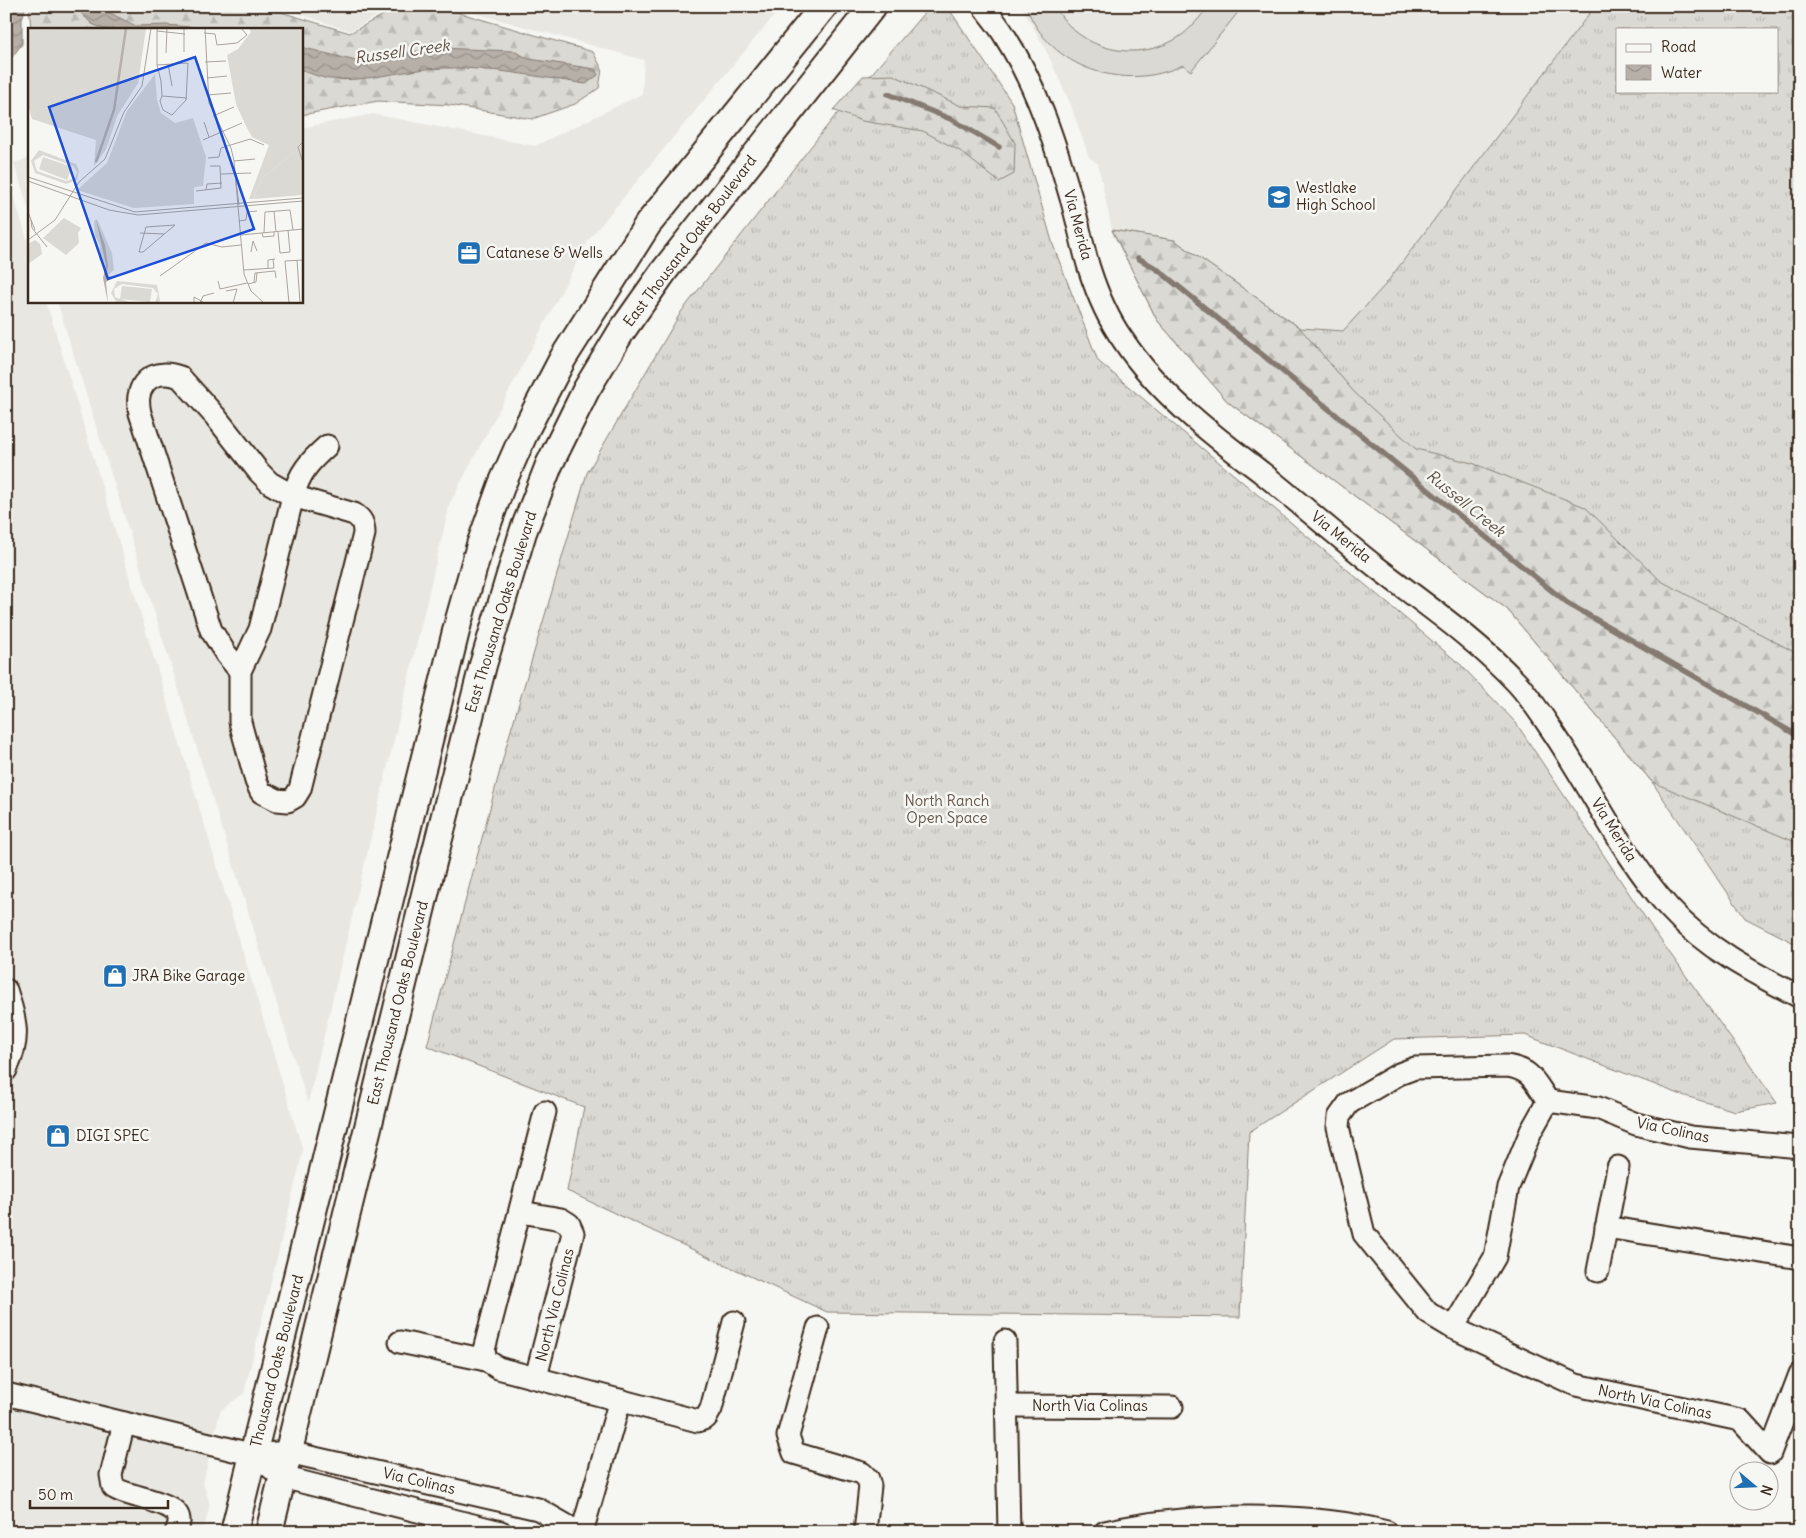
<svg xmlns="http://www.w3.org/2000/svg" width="1806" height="1538" font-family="Delius,sans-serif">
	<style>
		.built { fill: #e8e7e2 }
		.grass { fill: url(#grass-tufts); stroke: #8a8278; fill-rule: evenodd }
		.forest { fill: url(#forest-firs); stroke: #8a8278 }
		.pitch { fill: #dad9d3; stroke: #8a8278 }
		.water { fill: url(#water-waves); stroke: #857a71 }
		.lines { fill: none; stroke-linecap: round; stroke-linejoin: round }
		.stream { stroke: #857a71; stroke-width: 5.5 }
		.minor-casing { stroke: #3b2a1e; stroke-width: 25 }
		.major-casing { stroke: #3b2a1e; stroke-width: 30 }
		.minor { stroke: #f6f6f2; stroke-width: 21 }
		.major { stroke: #f6f6f2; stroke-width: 26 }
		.labels { text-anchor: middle; stroke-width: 5; stroke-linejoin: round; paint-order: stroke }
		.poi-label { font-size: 15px; fill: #3b2a1e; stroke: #f6f6f2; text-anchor: start }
		.street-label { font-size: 15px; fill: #3b2a1e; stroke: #f6f6f2 }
		.park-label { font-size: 15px; fill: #63564b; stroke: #f6f6f2 }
		.water-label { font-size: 16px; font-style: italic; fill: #605248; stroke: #f6f6f2 }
		.inset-river { fill: none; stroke: #b6b0a9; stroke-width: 2.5 }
		.inset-road { fill: none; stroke: #aba49d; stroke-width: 1 }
		.view { fill: #1d4ed8; fill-opacity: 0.15; stroke: #1d4ed8; stroke-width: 2.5 }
		.inset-edge { fill: none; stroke: #3b2a1e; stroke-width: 2.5 }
	</style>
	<defs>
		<pattern id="grass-tufts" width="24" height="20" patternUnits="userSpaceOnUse" patternTransform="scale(1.25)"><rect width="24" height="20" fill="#dad9d3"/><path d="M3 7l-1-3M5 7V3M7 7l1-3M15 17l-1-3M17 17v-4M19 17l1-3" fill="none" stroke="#bcbab5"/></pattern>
		<pattern id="forest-firs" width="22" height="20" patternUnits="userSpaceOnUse" patternTransform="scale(1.25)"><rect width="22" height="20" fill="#dad9d3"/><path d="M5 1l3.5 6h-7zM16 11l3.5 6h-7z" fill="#bcbab5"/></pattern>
		<pattern id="water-waves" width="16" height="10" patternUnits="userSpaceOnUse" patternTransform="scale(1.25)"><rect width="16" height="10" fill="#b6b0a9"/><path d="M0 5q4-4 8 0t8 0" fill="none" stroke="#958f89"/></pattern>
	</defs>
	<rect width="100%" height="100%" fill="#f6f6f2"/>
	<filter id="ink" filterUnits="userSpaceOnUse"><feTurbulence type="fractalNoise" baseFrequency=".02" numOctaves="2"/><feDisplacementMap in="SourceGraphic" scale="10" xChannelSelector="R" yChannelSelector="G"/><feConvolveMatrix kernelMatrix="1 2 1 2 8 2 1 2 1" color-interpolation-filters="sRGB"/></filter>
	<g filter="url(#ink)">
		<g class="built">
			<polygon points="277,6 394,6 350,31"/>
			<polygon points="442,6 782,6 589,239 450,503 308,1103 57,301 301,301 301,128 373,114 535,146 642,94 644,60 457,8"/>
			<polygon points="1021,6 1595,6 1385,285 1344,331 1300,328 1174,240 1112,230 1098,164 1089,157 1070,103 1044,46"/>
			<polygon points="29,158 29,210 14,163"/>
			<polygon points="6,173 29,245 29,301 46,301 303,1151 244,1393 220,1411 203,1483 210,1504 203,1532 6,1532"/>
		</g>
		<g class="grass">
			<polygon points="930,6 947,6 1012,103 1053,245 1098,361 1461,665 1516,723 1654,931 1777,1103 1735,1111 1679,1094 1525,1035 1394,1039 1249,1132 1240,1317 827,1312 567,1191 584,1107 427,1046 508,740 587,473 681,312 831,121"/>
			<path d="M 1595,6 L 1800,6 L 1800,946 L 1745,918 L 1652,782 L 1507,609 L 1228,402 L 1157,320 L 1112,230 L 1174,240 L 1300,328 L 1343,331 L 1385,285 ZM 1617,29 L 1777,29 L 1777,91 L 1617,91 Z"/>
		</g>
		<g class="forest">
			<polygon points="29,6 270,6 271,9 350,33 400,6 415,6 453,11 593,52 602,69 599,88 575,104 532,119 449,105 378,101 301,115 301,29 31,29"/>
			<polygon points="893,75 961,106 995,108 1015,143 1014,174 999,182 960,151 923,131 862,121 833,110 863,76"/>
			<polygon points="1112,230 1174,240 1300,328 1354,392 1416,449 1472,463 1585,507 1661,581 1800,655 1800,844 1652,782 1507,609 1228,402 1157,320"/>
		</g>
		<path class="pitch" d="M 1026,6 L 1055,6 C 1078,51 1138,64 1179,37 C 1191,29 1200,17 1209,6 L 1243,6 L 1191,71 L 1183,65 C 1125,93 1049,69 1026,6 Z"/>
		<g class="water">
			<polygon points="6,6 26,6 22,19 22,44 12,57 6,59"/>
			<polygon points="74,6 96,6 136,26 166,25 216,29 104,29 92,24"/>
			<path d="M 301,47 L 356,61 L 439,48 L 514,51 L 529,59 L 595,69 L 598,75 L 586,84 C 539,77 492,67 445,68 C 406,68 368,83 330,79 C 321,78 310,73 301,70 Z"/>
		</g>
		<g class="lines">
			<g class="stream">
				<polyline points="888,94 953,120 999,147"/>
				<polyline points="1138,258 1157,269 1567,603 1800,737"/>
			</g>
			<defs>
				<g id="minor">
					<path d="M 983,6 C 991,17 1000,27 1006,38 C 1037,87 1055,143 1071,198 C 1078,221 1082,245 1089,268 C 1097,293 1108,319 1123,340 C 1158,393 1211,434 1261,472 C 1301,504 1339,538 1379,569 C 1426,605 1477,640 1517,683 C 1529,696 1539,711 1549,726 C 1590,785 1621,854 1669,908 C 1705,948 1753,973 1800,997"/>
					<path d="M 240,671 L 226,654 L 211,630 L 140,413 C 139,408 138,401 139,396 C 143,375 162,370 180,377 L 215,416 L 259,472 L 270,483 L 293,496 L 354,514 C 362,519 364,524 364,534 L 300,789 L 295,797 L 288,801 L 277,800 L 261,792 L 256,781 L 240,722 L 240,671 L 260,629 L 293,496 C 300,472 309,462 327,446"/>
					<path d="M 6,990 C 16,1022 21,1038 6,1070"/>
					<path d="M 1548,1101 C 1534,1081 1532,1070 1507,1066 L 1415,1068 L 1399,1074 L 1349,1103 L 1339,1117 L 1338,1127 L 1364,1234 L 1428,1313 L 1453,1328 L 1576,1385 L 1740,1420 L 1770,1453 L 1800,1374"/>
					<polyline points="1548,1101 1598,1108 1636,1124 1690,1137 1800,1147"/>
					<polyline points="545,1112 484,1350 486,1360 498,1368 698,1421 706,1418 711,1409 734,1322"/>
					<polyline points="521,1212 561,1219 569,1224 573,1233 536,1377"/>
					<polyline points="1606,1227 1800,1258"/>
					<polyline points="1598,1271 1618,1167"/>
					<polyline points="818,1328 788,1436 794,1453 862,1473 868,1479 870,1486 865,1532"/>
					<polyline points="1453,1328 1495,1257 1508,1187 1531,1131 1548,1101"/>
					<polyline points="1005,1341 1009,1532"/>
					<polyline points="400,1342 486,1360"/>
					<polyline points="6,1394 254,1455 288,1452 538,1509 578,1532"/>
					<polyline points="1007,1406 1172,1407"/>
					<path d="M 124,1423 L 111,1475 L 113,1487 C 127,1498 178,1500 179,1520 C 180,1524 177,1529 176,1532"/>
					<polyline points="270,1467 282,1477 501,1532"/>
					<polyline points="582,1532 620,1400"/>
					<path d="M 1105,1532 C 1189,1513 1304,1511 1387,1532"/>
				</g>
				<g id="major">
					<polyline points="234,1532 458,623 480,545 502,484 527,427 563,358 648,224 824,6"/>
					<polyline points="269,1532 427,886 483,665 523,532 549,465 586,390 621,332 664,271 873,6"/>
				</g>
			</defs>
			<use href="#minor" class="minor-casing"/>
			<use href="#major" class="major-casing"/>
			<use href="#minor" class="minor"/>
			<use href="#major" class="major"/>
		</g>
	</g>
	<defs>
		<symbol id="school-square" viewBox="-11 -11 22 22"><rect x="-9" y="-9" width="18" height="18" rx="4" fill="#1f6fb2" stroke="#f6f6f2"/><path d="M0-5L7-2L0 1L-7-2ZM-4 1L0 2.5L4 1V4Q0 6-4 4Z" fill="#fff"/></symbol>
		<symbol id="office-square" viewBox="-11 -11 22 22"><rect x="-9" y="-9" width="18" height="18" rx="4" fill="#1f6fb2" stroke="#f6f6f2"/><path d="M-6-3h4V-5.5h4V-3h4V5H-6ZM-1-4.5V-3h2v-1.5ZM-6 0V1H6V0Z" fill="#fff"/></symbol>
		<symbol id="shop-square" viewBox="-11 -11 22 22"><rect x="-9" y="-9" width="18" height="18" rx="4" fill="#1f6fb2" stroke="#f6f6f2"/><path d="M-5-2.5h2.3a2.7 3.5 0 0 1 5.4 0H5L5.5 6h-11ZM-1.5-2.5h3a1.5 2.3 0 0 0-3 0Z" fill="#fff"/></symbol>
	</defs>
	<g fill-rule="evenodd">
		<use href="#school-square" x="1265" y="183" width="28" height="28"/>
		<use href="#office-square" x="455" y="239" width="28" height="28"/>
		<use href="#shop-square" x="101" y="962" width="28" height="28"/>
		<use href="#shop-square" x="44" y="1122" width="28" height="28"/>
	</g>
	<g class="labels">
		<g class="poi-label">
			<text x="1296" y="193">Westlake<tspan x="1296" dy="17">High School</tspan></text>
			<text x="486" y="258">Catanese &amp; Wells</text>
			<text x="132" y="981">JRA Bike Garage</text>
			<text x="76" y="1141">DIGI SPEC</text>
		</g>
		<g class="street-label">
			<text transform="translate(1078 225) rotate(75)" y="5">Via Merida</text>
			<text transform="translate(690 241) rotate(-53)" y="5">East Thousand Oaks Boulevard</text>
			<text transform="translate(1341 537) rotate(39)" y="5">Via Merida</text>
			<text transform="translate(501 612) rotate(-73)" y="5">East Thousand Oaks Boulevard</text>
			<text transform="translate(1614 830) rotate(58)" y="5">Via Merida</text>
			<text transform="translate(398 1003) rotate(-76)" y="5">East Thousand Oaks Boulevard</text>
			<text transform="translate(1673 1130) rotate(12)" y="5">Via Colinas</text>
			<text transform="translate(555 1305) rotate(-76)" y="5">North Via Colinas</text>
			<text transform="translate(277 1361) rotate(-76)" y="5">Thousand Oaks Boulevard</text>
			<text transform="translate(1655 1402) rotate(12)" y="5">North Via Colinas</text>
			<text x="1090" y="1411">North Via Colinas</text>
			<text transform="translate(419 1481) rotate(13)" y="5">Via Colinas</text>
		</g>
		<g class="park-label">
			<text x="947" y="806">North Ranch<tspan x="947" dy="17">Open Space</tspan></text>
		</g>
		<g class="water-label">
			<text transform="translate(402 51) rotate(-8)" y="6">Russell Creek</text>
			<text transform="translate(1466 503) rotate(39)" y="6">Russell Creek</text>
		</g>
	</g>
	<g transform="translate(28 28)">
		<rect width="275" height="275" fill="#f6f6f2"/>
		<path d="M 0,0 L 118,0 L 110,55 L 89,88 L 78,121 L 66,138 L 68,112 L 4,91 L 0,78 ZM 221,0 L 275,0 L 275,117 L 234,150 L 225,171 L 221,171 L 241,117 L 224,109 L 218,98 L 208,76 L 199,27 L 210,21 L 223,4 ZM 127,46 L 129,72 L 133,85 L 147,95 L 165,90 L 178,129 L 175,158 L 166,159 L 166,176 L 106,180 L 49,162 L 79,135 L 99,83 ZM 36,190 L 53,200 L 50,205 L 51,215 L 38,227 L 15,210 ZM 7,212 L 12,216 L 14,226 L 0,236 L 0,216 Z" fill="#dad9d3"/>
		<path d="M 90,0 L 105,0 L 101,69 L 89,88 L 78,121 L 66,138 L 69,117 L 77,102 ZM 69,191 L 84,225 L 86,242 L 76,250 L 77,240 L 71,231 L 72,217 L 67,207 L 66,193 Z" fill="#dad9d3"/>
		<path d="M 275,117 L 275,167 L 225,171 L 234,150 Z" fill="#dad9d3"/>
		<path d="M 11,122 L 48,136 L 51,143 L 49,152 L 38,156 L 7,145 L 3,133 ZM 15,127 L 45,138 L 49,144 L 47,150 L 38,153 L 9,143 L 6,133 ZM 15,129 L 44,139 L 39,152 L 11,141 ZM 89,253 L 129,257 L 132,273 L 127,275 L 130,266 L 125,260 L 94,256 L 86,261 L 87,269 L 104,275 L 89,275 L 83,265 ZM 94,258 L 124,261 L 122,274 L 92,271 Z" fill="#dad9d3" fill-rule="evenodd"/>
		<path d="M 68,192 L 77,217 L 80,238 L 78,248 L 86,249 L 78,254 L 80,275 L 75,250 L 78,237 Z" fill="#b6b0a9"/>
		<path class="inset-river" d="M 68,134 L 86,82 L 98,0"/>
		<path class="inset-road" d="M 177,0 L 181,75 L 203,120 L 206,133 L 216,246 L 223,263 L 236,275M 129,3 L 157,6M 176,5 L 187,6 L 189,17 L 209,15 L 219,7 L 213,0M 156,24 L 156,0M 138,25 L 139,0M 177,34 L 198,33M 140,36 L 144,58M 129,37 L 160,35 L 158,72 L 144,87 L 135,82 L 132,73 L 134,68 L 133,53 L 129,37 L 129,0M 179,50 L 199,48M 180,67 L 203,65M 134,68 L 159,70M 185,88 L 206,79M 176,94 L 181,109M 175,112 L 214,95M 180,130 L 191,129 L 193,120 L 222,111 L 236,117M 274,132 L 270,119 L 275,114M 206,133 L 227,131M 193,146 L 223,145M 207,146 L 211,177M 0,149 L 107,184 L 275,170M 0,153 L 81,182 L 110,187 L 275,173M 178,162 L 179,156 L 194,155M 168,163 L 193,160 L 192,138 L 182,138M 246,183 L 248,204M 0,184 L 7,202M 3,192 L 4,200 L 19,219M 211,193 L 218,192 L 219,184 L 229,183M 147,197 L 115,224 L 111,224 L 118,199 ZM 250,204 L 252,225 L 262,224 L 260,202M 112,205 L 136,206M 234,205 L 235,209 L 246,208 L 246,204M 236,205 L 237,184 L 262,182 L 265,202M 213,207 L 275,201M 0,212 L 27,192 L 51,154 L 77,131 L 96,84 L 114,58 L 123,0M 223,224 L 225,213 L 229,223M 269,232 L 272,275M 240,240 L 240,232 L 247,231M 216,242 L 246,240 L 245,231M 132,248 L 178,215 L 194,219 L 213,217M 190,253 L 192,261 L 219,255M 226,254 L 227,245 L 247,243 L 248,250M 220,256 L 228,254 L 229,245M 198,263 L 209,261 L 205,275M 166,275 L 166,269 L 175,274M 172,275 L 175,268 L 186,265M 261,275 L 257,233 L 275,232"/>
		<path class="view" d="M 167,29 L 226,201 L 80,251 L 21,79 Z"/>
		<rect width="275" height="275" class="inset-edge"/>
	</g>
	<rect width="1806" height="1538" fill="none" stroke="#f6f6f2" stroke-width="25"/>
	<rect x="12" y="12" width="1781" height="1513" fill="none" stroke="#3b2a1e" stroke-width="2" filter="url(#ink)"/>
	<rect x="1616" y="28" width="162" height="65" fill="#f6f6f2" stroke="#aba49d"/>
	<rect x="1626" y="44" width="25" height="8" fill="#f6f6f2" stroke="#aba49d"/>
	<text x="1661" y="52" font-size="15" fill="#3b2a1e">Road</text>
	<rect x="1626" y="65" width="25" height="15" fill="url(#water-waves)" stroke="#aba49d"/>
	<text x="1661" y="78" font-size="15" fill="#3b2a1e">Water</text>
	<g transform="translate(1754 1486) rotate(109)"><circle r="24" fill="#f6f6f2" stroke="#aba49d"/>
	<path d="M0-4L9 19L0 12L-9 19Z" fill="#1f6fb2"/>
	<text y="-8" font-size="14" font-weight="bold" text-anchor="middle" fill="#3b2a1e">N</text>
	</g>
	<path d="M30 1500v8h138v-8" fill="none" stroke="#3b2a1e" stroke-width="2.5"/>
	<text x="38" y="1500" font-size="15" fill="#3b2a1e" stroke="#f6f6f2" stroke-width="4" paint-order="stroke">50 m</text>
</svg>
